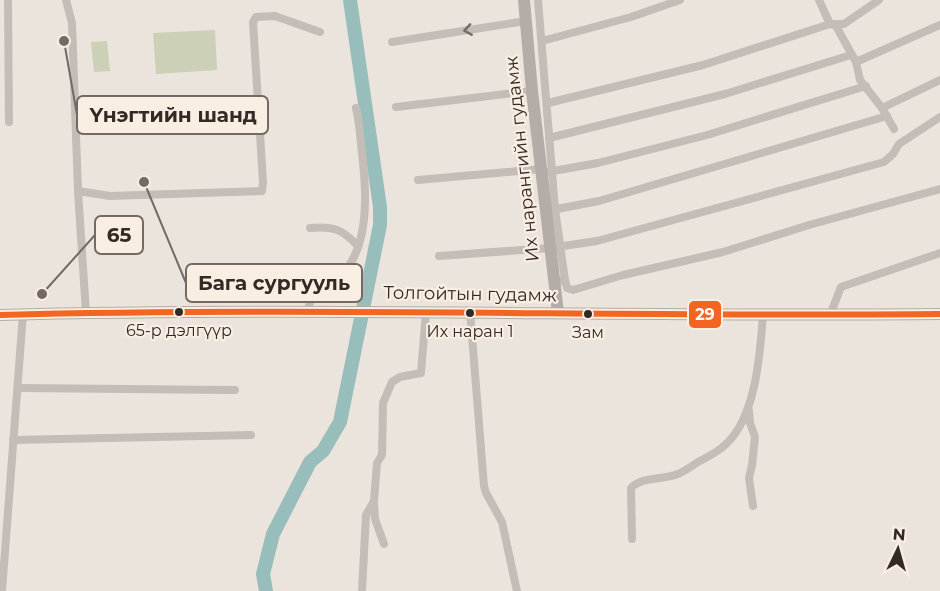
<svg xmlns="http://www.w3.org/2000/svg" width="940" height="591" font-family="Montserrat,sans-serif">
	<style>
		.green { fill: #ccd0b6 }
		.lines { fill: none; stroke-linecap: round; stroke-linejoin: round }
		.river { stroke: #98bebc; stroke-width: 14 }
		.street { stroke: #c4bcb6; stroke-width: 8 }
		.secondary { stroke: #b4aca6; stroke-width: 12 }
		.bus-1-casing { stroke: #f9eee2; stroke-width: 10 }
		.bus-1 { stroke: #f26522; stroke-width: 6 }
		.oneway { stroke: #746b66 }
		.bus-dot { fill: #332925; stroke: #f9eee2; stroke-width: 2 }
		.labels { text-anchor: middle; stroke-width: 4.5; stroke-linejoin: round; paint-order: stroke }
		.bus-label { font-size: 16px; fill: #332925; stroke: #f9eee2 }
		.street-label { font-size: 18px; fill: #332925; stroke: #f9eee2 }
		.leader { fill: none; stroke: #736a65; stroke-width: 2 }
		.callout-dot { fill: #736a65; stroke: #f9eee2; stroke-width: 2 }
		.callout { fill: #f9eee2; stroke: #736a65; stroke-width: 2 }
		.callout-label { font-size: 20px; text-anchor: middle; font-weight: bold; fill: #332925 }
		.line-badge { stroke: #f9eee2; stroke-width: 2 }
		.badge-label { font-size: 16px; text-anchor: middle; font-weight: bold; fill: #fff }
	</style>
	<rect width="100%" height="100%" fill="#ebe4dc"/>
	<g class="green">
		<polygon points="215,30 217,70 156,74 153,33"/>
		<polygon points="107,41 110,71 94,72 91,42"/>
	</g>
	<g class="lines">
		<polyline class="river" points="266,591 263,574 273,534 310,462 323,451 340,422 380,225 380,207 350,0"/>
		<g class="street">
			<polyline points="8,0 9,122"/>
			<polyline points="66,0 72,23 78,191 86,313"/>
			<polyline points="538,0 555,209 565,280"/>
			<polyline points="819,0 830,24 836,26 856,62 860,80 882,108 894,129"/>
			<polyline points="542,41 631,17 680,0"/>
			<polyline points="392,42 526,21"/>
			<polyline points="856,62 940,25"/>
			<polyline points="548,103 703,65 830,24 844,24 879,0"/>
			<polyline points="396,107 532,91"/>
			<polyline points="882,108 940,80"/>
			<polyline points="549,138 725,94 851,55"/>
			<polyline points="542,173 598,163 707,135 866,86"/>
			<polyline points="418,180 541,169"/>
			<polyline points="78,191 110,196 262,191 263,182 253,22 256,17 275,16 320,32"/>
			<polyline points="546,211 599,201 887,116"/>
			<path d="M 310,228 C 334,226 342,229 358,246"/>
			<polyline points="439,256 550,248 597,241 884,162 893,154 899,144 940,117"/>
			<polyline points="554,281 565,280 567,288 573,290 623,275 723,252 809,225 940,189"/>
			<polyline points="470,311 484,486 486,493 502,522 517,591"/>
			<path d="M 307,312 L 313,293 C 375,272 367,195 361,144 C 360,132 359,120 356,108"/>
			<polyline points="830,315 841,287 940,253"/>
			<polyline points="18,388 235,390"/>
			<polyline points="749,411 750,423 755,437 752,465 749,478 753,506"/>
			<polyline points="13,440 251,435"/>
			<path d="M 632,539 L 631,488 C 643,476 663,480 678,474 C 685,471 692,466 698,462 C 707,457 718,452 725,445 C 756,418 760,354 763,315"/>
			<polyline points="384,544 375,519 374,501 377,463 382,455 383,403 392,382 400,377 421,373 426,311"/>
			<polyline points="2,591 23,314"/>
			<polyline points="362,591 366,515 374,501"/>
		</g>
		<g class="secondary">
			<polyline points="524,0 532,91 558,313"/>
			<path d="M 0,315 C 313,307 627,317 940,314"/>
		</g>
		<defs>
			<path id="bus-1" d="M 0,315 C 313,307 627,317 940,314"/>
		</defs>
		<use href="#bus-1" class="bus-1-casing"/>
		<use href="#bus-1" class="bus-1"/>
	</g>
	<defs><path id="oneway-chevron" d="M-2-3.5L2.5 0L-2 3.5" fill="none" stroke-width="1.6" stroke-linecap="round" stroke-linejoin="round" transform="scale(1.5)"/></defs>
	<use class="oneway" href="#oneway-chevron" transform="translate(468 30) rotate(171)"/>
	<g class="bus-dot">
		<circle cx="179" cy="312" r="5"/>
		<circle cx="470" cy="313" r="5"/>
		<circle cx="588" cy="314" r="5"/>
	</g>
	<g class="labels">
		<g class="bus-label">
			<text x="179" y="336">65-р дэлгүүр</text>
			<text x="470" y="337">Их наран 1</text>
			<text x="588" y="338">Зам</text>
		</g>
		<g class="street-label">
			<text transform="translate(522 159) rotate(-96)" y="6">Их нарангийн гудамж</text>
			<text transform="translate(470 294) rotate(1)" y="6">Толгойтын гудамж</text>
		</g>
	</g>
	<path class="leader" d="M64 41L77 115M42 294L95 235M144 182L186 283"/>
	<g class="callout-dot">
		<circle cx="64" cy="41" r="6"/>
		<circle cx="42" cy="294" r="6"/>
		<circle cx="144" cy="182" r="6"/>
	</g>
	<g class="callout">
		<rect x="77" y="96" width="191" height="38" rx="6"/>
		<rect x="95" y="216" width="48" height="38" rx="6"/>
		<rect x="186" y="264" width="176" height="38" rx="6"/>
	</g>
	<g class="callout-label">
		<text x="173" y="122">Үнэгтийн шанд</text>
		<text x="119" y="242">65</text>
		<text x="274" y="290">Бага сургууль</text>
	</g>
	<rect class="line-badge" x="688" y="300" width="34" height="29" rx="6" fill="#f26522"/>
	<g class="badge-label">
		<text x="705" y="320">29</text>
	</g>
	<g transform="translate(898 549) rotate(5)" stroke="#f9eee2" stroke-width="4.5" paint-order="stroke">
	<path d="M0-4.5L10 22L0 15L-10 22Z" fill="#332925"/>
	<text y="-9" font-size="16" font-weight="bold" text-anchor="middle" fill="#332925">N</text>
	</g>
</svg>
